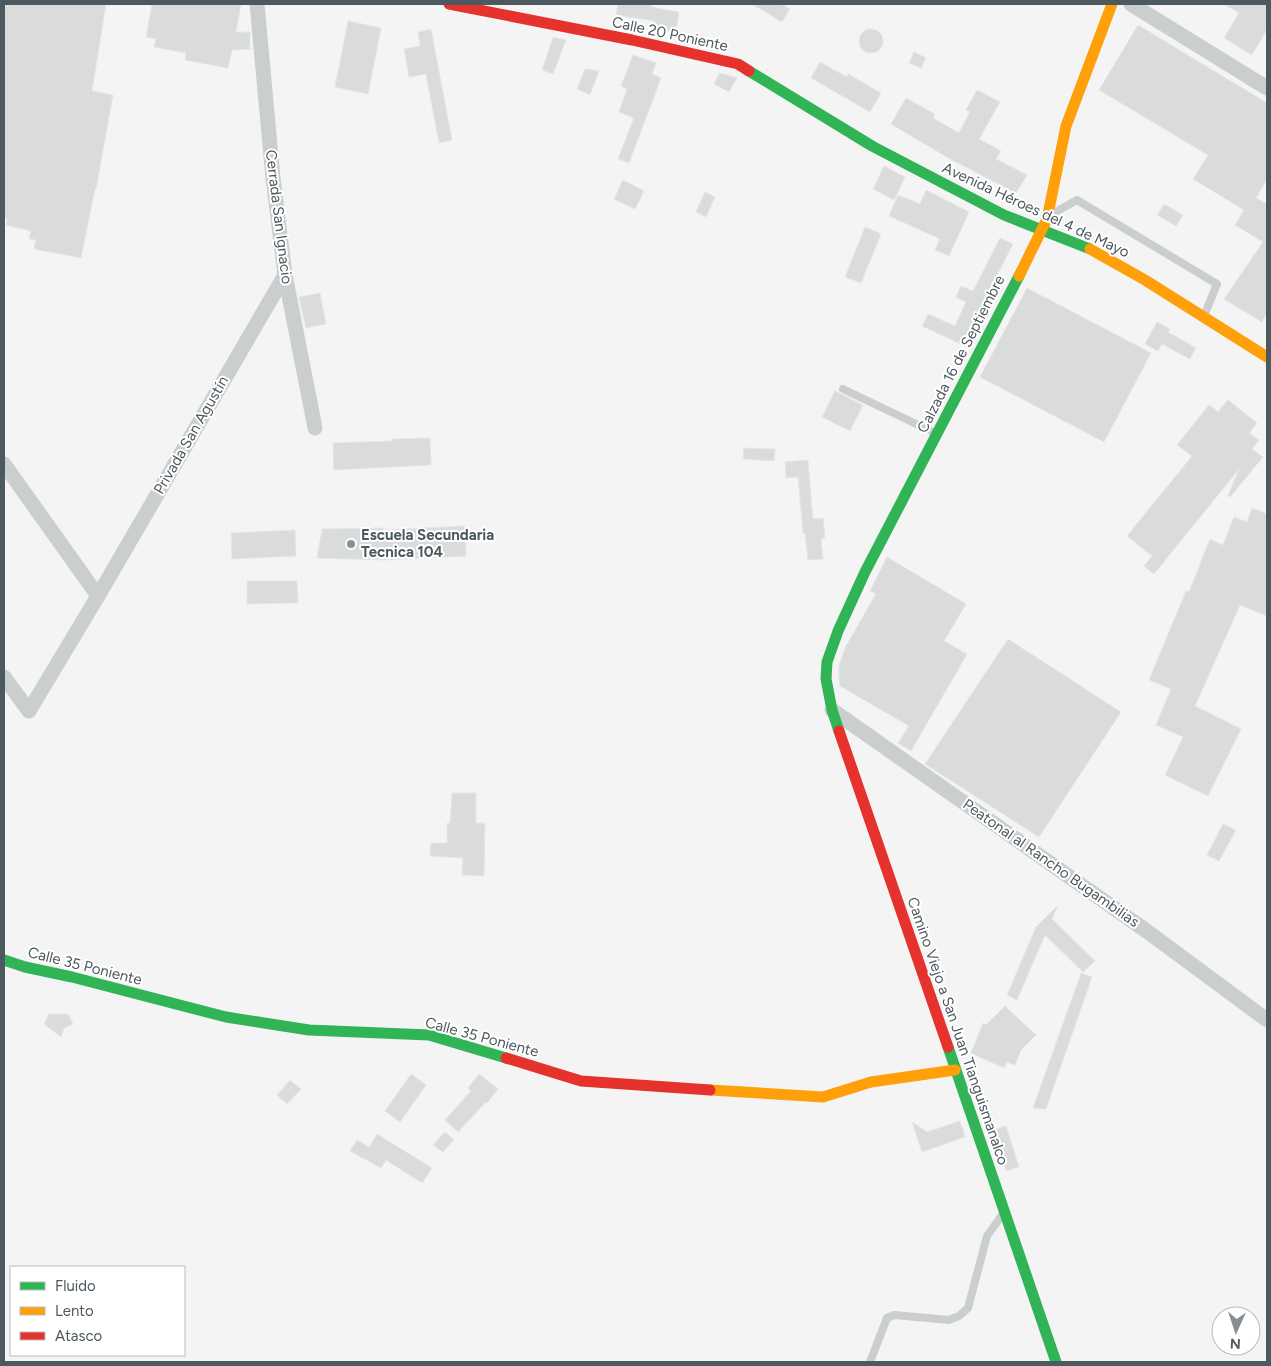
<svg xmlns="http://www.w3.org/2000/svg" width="1271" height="1366" font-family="Figtree,sans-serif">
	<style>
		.building { fill: #dadcdc; stroke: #e5e6e6 }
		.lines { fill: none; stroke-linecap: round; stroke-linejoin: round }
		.lane { stroke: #cbcecf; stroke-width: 8 }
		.street { stroke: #cbcecf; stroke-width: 15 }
		.fast { stroke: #30b455; stroke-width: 11 }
		.slow { stroke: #ff9f0a; stroke-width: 11 }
		.jam { stroke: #e5322d; stroke-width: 11 }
		.poi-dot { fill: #878f93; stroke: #fff; stroke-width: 2 }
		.labels { text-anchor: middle; stroke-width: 4; stroke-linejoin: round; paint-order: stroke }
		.street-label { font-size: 15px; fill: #4c595f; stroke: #fff }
		.poi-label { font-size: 15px; font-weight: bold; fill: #4c595f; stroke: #fff; text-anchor: start }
	</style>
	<rect width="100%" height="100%" fill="#f4f4f4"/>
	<g class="building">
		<polygon points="4,4 106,4 92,91 113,95 96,189 95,189 81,258 34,249 36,240 29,239 31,231 6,225 7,219 4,218"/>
		<polygon points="152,4 241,4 236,32 250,32 250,49 232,50 228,68 185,60 186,53 154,47 156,39 146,37"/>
		<polygon points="618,4 652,4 651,7 679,12 676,33 654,29 655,21 616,15"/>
		<polygon points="752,4 781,4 790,9 782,22"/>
		<polygon points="1224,4 1267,4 1267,29 1252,55 1224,38 1239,13"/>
		<polygon points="348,21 381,28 368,94 335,87"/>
		<polygon points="1138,25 1267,103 1267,179 1256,198 1267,204 1267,313 1262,322 1224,299 1263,242 1235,225 1244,210 1193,179 1208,155 1099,90"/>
		<circle cx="871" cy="41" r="12"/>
		<polygon points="431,29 452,140 439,143 426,74 409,77 404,49 420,46 418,32"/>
		<polygon points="553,37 566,40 553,74 542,70"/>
		<polygon points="914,52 926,58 921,68 909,63"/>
		<polygon points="633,55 656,63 652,74 661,78 629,163 618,159 634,118 619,112 627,89 621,86"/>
		<polygon points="820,62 847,77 848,74 881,93 870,112 811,78"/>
		<polygon points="585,69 599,71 590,95 577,89"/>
		<polygon points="720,73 737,78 729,92 714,84"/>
		<polygon points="977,90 1000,102 979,139 1001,151 996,159 1027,175 1016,193 950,159 891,124 906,98 935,114 933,118 959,133 970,112 966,110"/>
		<polygon points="884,166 905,177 894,200 873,189"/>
		<polygon points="623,180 644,191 635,209 614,199"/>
		<polygon points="926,190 969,212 949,256 935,250 940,239 889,216 898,195 920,204"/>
		<polygon points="705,192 715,197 706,217 696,212"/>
		<polygon points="1164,204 1183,215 1176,226 1157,215"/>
		<polygon points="865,227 881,234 861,283 845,277"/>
		<polygon points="1000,238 1013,244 986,297 993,300 987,311 983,309 965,346 922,326 928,314 955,326 966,302 956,297 961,286 973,291"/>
		<polygon points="1027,288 1151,353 1104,442 980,377"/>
		<polygon points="320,293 326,324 306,328 299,297"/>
		<polygon points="1157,322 1170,329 1168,332 1196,348 1190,359 1162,344 1158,351 1145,344"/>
		<polygon points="835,391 863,405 850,431 822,417"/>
		<polygon points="1228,400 1257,423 1249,433 1259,440 1252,449 1263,457 1230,497 1228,496 1239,469 1154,574 1144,566 1152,556 1127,536 1192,456 1177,445 1209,405 1218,412"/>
		<polygon points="430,438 431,465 334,470 333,443 392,441 392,439"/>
		<polygon points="744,448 775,449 774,461 743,459"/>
		<polygon points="808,460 813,519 823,518 825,538 821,539 823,559 808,560 805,533 803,533 798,477 786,478 785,462"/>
		<polygon points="1252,508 1267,514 1267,616 1240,605 1195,706 1241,729 1208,796 1165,775 1183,737 1156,725 1171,689 1149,680 1186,591 1189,592 1210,539 1223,545 1234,517 1247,522"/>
		<polygon points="465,526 466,556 384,560 317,558 322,529 383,528 383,530"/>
		<polygon points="295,530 296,556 232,559 231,533"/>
		<polygon points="887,557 966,604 944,641 967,654 911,751 898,743 909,726 840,686 839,678 839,665 846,646 876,594 870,591"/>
		<polygon points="247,581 297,581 298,603 247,604"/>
		<polygon points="1008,639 1121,712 1039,837 925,764"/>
		<polygon points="452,793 476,793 476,823 485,823 484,876 462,875 463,858 430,856 431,843 447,843 447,823 450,823"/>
		<polygon points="1223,824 1236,830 1219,861 1207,855"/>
		<polygon points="1058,905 1052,919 1095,961 1083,972 1045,935 1017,1000 1007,995 1036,927"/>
		<polygon points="1081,973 1092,977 1046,1109 1033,1108"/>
		<polygon points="1005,1006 1036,1035 1021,1050 1015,1065 1007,1062 1004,1068 971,1053 983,1023 986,1025"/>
		<polygon points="49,1014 68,1014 73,1024 64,1028 61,1037 44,1024"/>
		<polygon points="411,1074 426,1085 400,1122 385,1111"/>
		<polygon points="479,1074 498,1089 487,1103 486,1102 458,1132 445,1120 471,1091 468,1088"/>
		<polygon points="290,1080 301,1089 287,1104 277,1095"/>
		<polygon points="960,1121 965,1137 922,1152 912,1122 927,1132"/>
		<polygon points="1006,1126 1019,1167 1006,1171 993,1130"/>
		<polygon points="445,1132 454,1140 443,1152 433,1145"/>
		<polygon points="377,1134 432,1168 422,1183 386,1160 381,1168 350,1151 357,1140 369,1147"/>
	</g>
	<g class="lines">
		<g class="lane">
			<polyline points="1052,214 1077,200 1217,284 1204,316"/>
			<polyline points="843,389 935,433"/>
			<polyline points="870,1362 887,1318 894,1315 949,1320 959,1316 968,1308 987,1236 1002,1215"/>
		</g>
		<g class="street">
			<polyline points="257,4 273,178 285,275 315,428"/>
			<polyline points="1131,4 1267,88"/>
			<polyline points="4,464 98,596"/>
			<polyline points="4,677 29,711 98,596 285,275"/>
			<polyline points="832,710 1148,932 1267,1020"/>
		</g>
		<g class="fast">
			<polyline points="749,71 872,146 1004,215 1090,249"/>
			<polyline points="839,731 832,710 826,679 827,662 838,631 865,572 1019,276"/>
			<polyline points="4,960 25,967 72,977 226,1017 309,1030 429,1035 506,1058"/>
			<polyline points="948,1047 1056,1362"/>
		</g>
		<g class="slow">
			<polyline points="1090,249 1145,280 1267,357"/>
			<polyline points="1019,276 1047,219 1066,126 1112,4"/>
			<polyline points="710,1090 823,1097 871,1082 955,1070"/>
		</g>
		<g class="jam">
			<polyline points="449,4 632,40 738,64 749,71"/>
			<polyline points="839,731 948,1047"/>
			<polyline points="506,1058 581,1081 710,1090"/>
		</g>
	</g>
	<circle class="poi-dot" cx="351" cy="544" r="5"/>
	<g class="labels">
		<g class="street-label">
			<text transform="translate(670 34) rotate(12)" y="5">Calle 20 Poniente</text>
			<text transform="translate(1036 210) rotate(25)" y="5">Avenida Héroes del 4 de Mayo</text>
			<text transform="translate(279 217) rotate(83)" y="5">Cerrada San Ignacio</text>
			<text transform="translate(961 354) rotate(-63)" y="5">Calzada 16 de Septiembre</text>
			<text transform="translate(191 435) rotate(-60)" y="5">Privada San Agustín</text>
			<text transform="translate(1051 863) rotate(35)" y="5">Peatonal al Rancho Bugambilias</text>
			<text transform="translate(85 966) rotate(14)" y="5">Calle 35 Poniente</text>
			<text transform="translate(958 1031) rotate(71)" y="5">Camino Viejo a San Juan Tianguismanalco</text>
			<text transform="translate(482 1037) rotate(15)" y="5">Calle 35 Poniente</text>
		</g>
		<g class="poi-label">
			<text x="361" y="540">Escuela Secundaria<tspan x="361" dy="17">Tecnica 104</tspan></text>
		</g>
	</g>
	<rect width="1271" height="1366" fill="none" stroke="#4c595f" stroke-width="10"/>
	<rect x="10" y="1266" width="175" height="90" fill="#ffffff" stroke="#b7bdbf"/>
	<rect x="20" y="1282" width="25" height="8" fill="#30b455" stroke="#b7bdbf"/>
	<text x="55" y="1291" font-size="15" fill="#4c595f">Fluido</text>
	<rect x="20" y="1307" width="25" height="8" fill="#ff9f0a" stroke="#b7bdbf"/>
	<text x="55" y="1316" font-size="15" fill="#4c595f">Lento</text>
	<rect x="20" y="1332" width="25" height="8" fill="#e5322d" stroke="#b7bdbf"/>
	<text x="55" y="1341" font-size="15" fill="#4c595f">Atasco</text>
	<g transform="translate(1236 1331) rotate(183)"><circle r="24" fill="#ffffff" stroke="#b7bdbf"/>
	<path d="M0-4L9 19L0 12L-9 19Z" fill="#878f93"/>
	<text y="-8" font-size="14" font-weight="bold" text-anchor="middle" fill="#4c595f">N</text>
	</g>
</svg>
